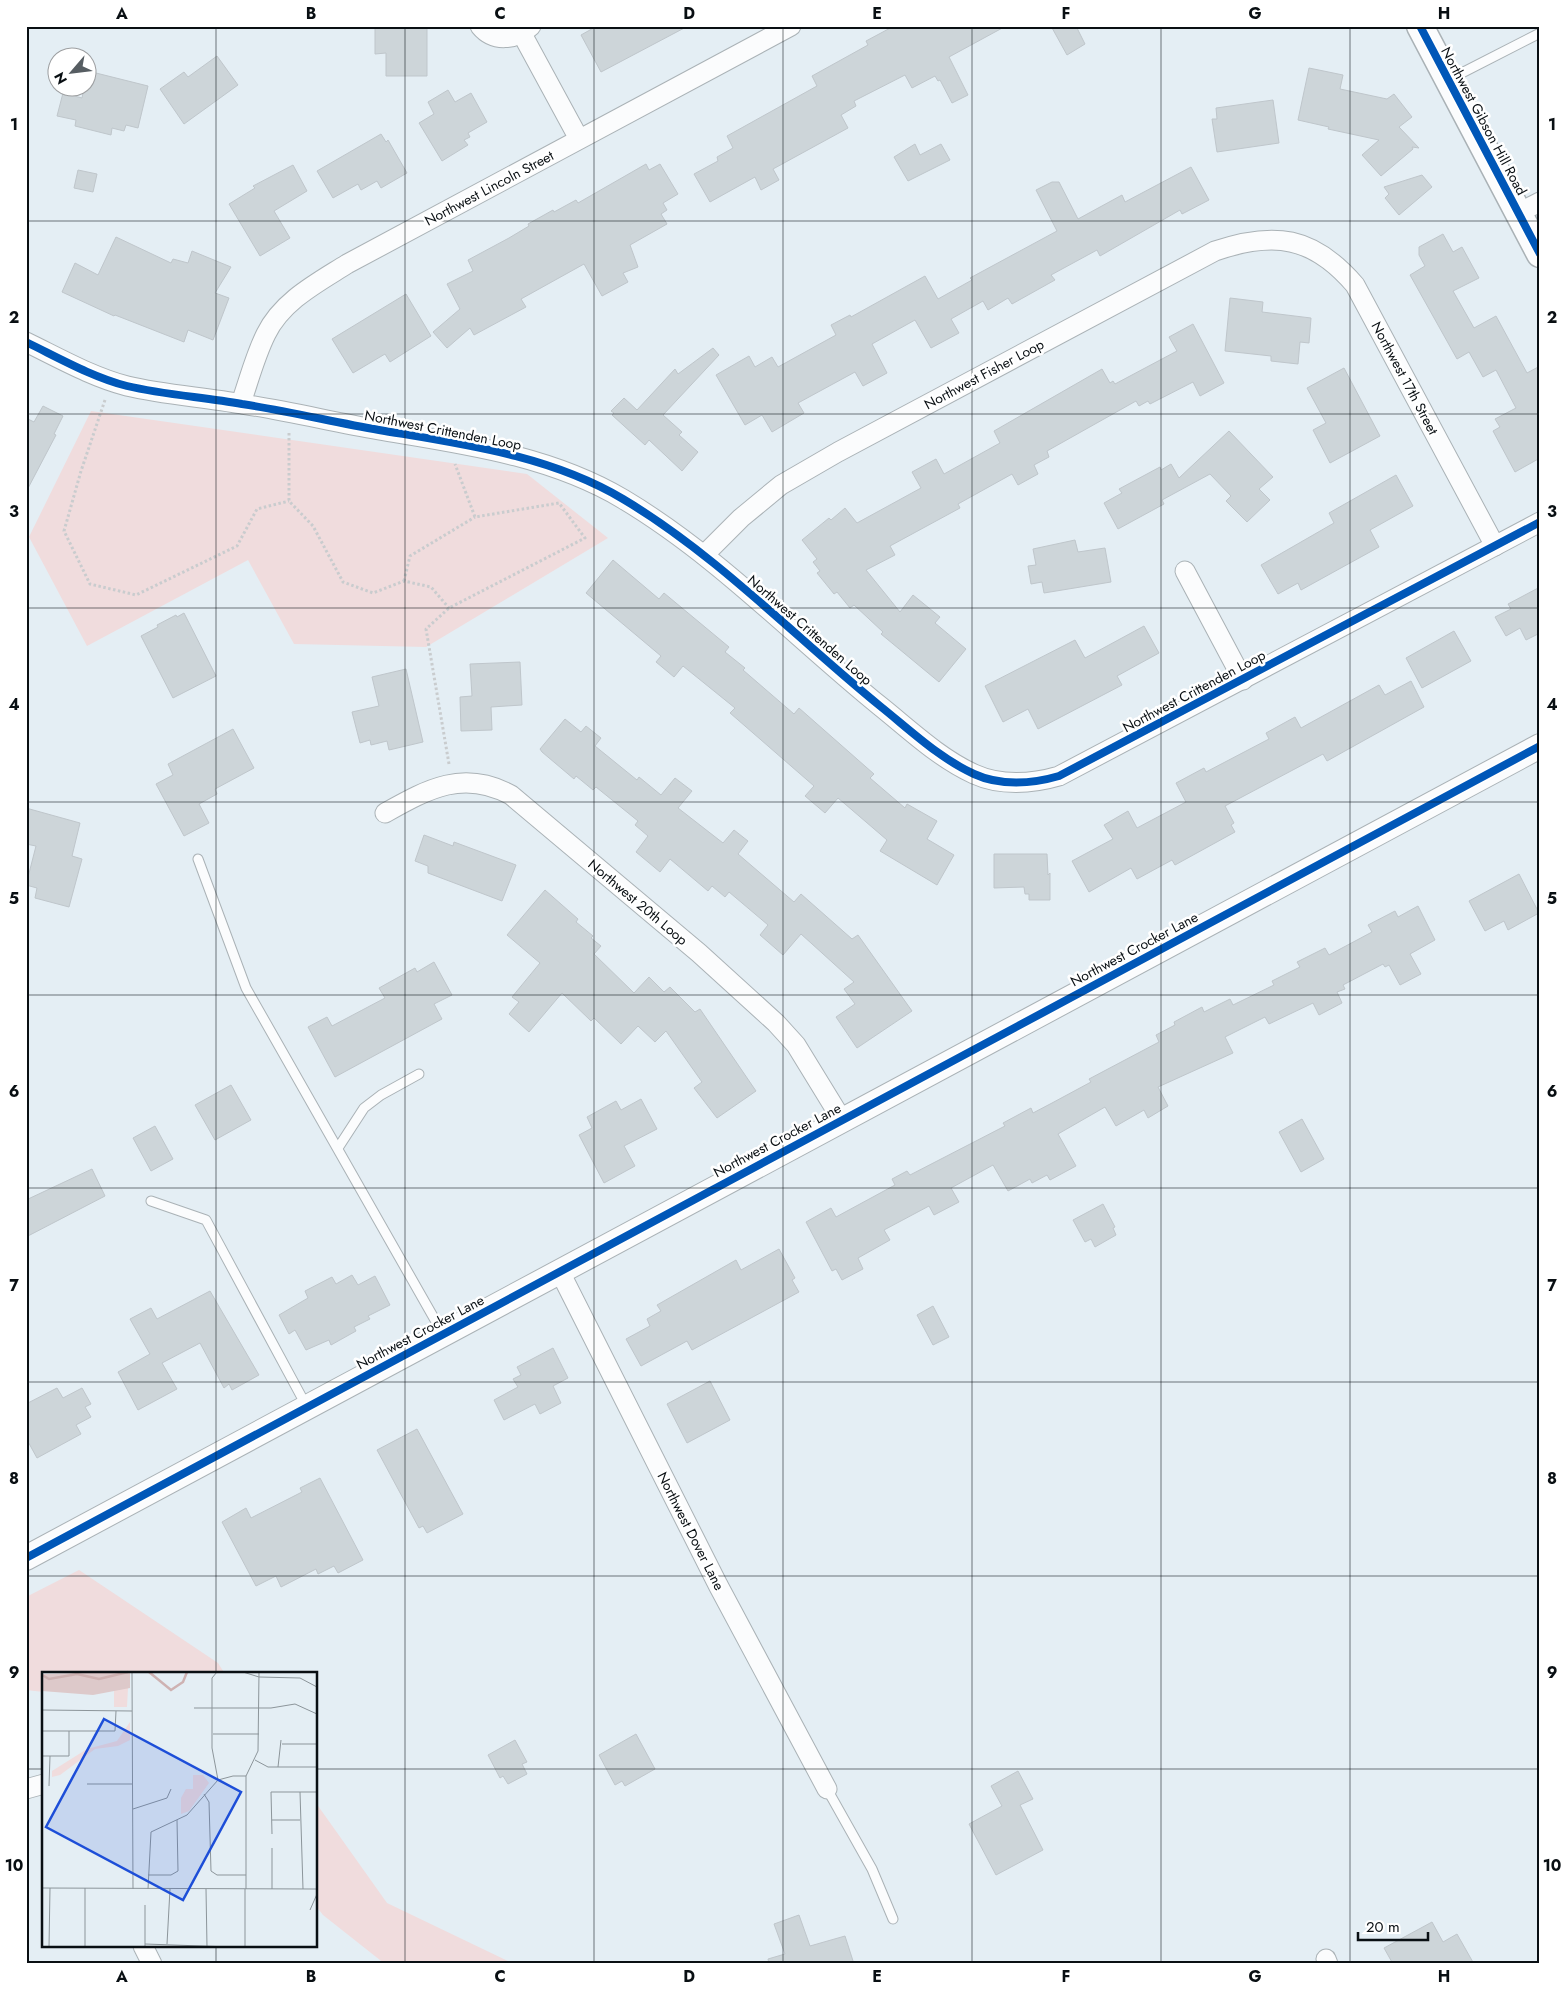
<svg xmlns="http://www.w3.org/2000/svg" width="1566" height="1990" font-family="Jost,sans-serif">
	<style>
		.green { fill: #f0dcdd }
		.building { fill: #cdd5d9; stroke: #bfc6cb }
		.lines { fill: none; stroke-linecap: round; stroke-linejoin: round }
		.service-casing { stroke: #aab2b6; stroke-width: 11 }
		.minor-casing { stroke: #aab2b6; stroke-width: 21 }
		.tertiary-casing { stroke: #aab2b6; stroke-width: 26 }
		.secondary-casing { stroke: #aab2b6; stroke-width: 29 }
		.path { stroke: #c9ccce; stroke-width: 3; stroke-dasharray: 2.5 2.5; stroke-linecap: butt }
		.service { stroke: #fbfcfd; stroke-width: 9 }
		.minor { stroke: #fbfcfd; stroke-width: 19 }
		.tertiary { stroke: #fbfcfd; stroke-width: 24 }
		.secondary { stroke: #fbfcfd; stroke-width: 26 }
		.cycleway-casing { stroke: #fff; stroke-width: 11 }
		.cycleway { stroke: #0057b8; stroke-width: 8 }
		.grid { fill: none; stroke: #090f13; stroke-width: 1; stroke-opacity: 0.55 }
		.labels { text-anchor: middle; stroke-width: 5; stroke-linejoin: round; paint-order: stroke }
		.street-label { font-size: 14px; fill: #090f13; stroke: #fff }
		.inset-river { fill: none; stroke: #ceb2b2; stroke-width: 2.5 }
		.inset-road { fill: none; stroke: #8c959a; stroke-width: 1 }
		.view { fill: #1d4ed8; fill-opacity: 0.15; stroke: #1d4ed8; stroke-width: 2.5 }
		.inset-edge { fill: none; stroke: #090f13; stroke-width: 2.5 }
		.neatline { fill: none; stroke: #090f13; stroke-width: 2 }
		.grid-label { font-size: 16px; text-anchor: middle; font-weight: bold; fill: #090f13 }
	</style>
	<rect width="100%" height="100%" fill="#e4eef4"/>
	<g class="green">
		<polygon points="91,411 527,474 608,538 426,647 294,644 248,560 87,646 29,537"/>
		<polygon points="79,1570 218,1663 225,1674 44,1674 44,1692 26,1690 26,1597"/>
		<polygon points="316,1803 387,1903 514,1964 385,1964 323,1915 316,1906"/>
	</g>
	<g class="building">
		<polygon points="375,26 427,26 427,76 386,76 386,53 375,54"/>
		<polygon points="597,26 688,26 601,72 581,35"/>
		<polygon points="894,26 1006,26 949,57 968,95 952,103 940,80 938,81 935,76 912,88 905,75 854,101 856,106 841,115 848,128 773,169 779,180 761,190 755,177 710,202 694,174 718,161 717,157 733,148 727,136 817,86 812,76 868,45 866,41"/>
		<polygon points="1051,26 1076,26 1085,44 1067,55"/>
		<polygon points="217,56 238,85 184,124 160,89 184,72 188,77"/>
		<polygon points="1309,68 1343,75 1340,89 1387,99 1394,94 1412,117 1399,127 1419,148 1412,147 1413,149 1381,176 1362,155 1379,140 1328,129 1329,127 1298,120"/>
		<polygon points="88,71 148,86 138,128 126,125 124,131 112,128 111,135 75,126 76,120 57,116 63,93 82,98 84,88 88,88"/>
		<polygon points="448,90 455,102 471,93 487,122 468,133 470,137 464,140 468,145 442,161 419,123 434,114 428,102"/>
		<polygon points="1273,100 1279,143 1217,152 1212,119 1217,119 1216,108"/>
		<polygon points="381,134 386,142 388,140 407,173 381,188 377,181 361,190 358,184 333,198 317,171"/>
		<polygon points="915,144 920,155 941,144 950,160 908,181 894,157"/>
		<polygon points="646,164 649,170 660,164 678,194 663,203 667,210 661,214 667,224 630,245 638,267 623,273 628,282 602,296 584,264 521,299 526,307 474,335 470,328 447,348 433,332 460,309 447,284 473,271 468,260 509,238 529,226 528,224 553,210 554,212 576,200 578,203"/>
		<polygon points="293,165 307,191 274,211 290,238 260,256 229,204 255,188 253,186"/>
		<polygon points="1191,167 1209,200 1182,214 1180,210 1100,256 1097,250 1051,275 1055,280 1012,304 1008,298 988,310 983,301 951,319 959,333 931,348 915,320 872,344 887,373 863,386 855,372 798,403 804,413 772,432 762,415 745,425 716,375 749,356 755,367 772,357 778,367 836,335 831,325 850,315 851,317 925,276 938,299 972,280 970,278 1057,231 1036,190 1052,182 1059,182 1078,219 1122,195 1125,202"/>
		<polygon points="78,170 97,174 93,192 74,188"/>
		<polygon points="1422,175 1432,187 1399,215 1385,198 1389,194 1384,187"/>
		<polygon points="1443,234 1453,252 1462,247 1479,278 1453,291 1474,328 1496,316 1527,373 1540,366 1540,458 1515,472 1493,431 1500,427 1495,419 1516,408 1496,370 1483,377 1469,352 1457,359 1410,275 1425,266 1419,255 1419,247"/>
		<polygon points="116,237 171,263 173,259 188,263 192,251 231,267 215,293 229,298 213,340 188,330 184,342 115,315 114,316 62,292 75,263 98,275"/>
		<polygon points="406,294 431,336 390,362 385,354 353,373 332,339"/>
		<polygon points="1230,298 1263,302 1262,312 1311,318 1309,343 1300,342 1298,364 1271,361 1271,356 1225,351"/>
		<polygon points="1193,324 1224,383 1200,396 1193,382 1150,404 1148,401 1139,406 1136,401 1047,451 1049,457 1034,465 1038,474 1018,485 1012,474 958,504 960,508 890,546 895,555 866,570 900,612 913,595 940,617 935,623 966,649 939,682 881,634 883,632 854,605 850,608 837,592 834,594 817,573 820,571 813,562 817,559 802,540 829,518 831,520 845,508 857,523 921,488 912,472 936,459 944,474 1000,443 994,431 1102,369 1110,383 1113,381 1115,384 1177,351 1169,337"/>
		<polygon points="713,348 719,355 663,415 682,432 679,435 698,452 682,471 649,440 645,445 612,415 614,413 611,411 624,398 637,410 675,369 678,374"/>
		<polygon points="1344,368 1380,436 1330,463 1313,430 1326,423 1307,388"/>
		<polygon points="43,406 63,416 54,434 56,435 26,492 26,418 34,422"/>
		<polygon points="1229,431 1273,477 1259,489 1270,500 1247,522 1226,501 1231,496 1210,474 1162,500 1164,504 1118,529 1104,503 1122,493 1119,489 1160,467 1161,470 1171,464 1179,478"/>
		<polygon points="1396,475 1413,506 1370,530 1379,547 1301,590 1298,583 1278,594 1261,565 1334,523 1329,513"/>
		<polygon points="1075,540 1078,552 1105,548 1111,582 1044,593 1042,582 1031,584 1028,566 1036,565 1033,549"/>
		<polygon points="613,560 659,599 664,593 729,647 725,652 745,668 743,670 794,714 799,708 874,774 870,778 905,808 907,804 937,821 927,839 954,855 937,885 880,851 887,840 838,798 825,813 805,796 814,786 730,713 735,708 683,666 674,677 656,662 661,656 586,593"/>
		<polygon points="1540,587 1540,633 1526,640 1520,628 1506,636 1495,617 1511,609 1508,604"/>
		<polygon points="184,613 216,676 173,698 141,636 158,627 157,625 176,615 177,617"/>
		<polygon points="1144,626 1159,653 1117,676 1122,685 1038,729 1028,709 1003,722 985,686 1075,640 1085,658"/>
		<polygon points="1454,631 1471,661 1422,688 1406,658"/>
		<polygon points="520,662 522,705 491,707 492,730 461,731 460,697 472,696 470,664"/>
		<polygon points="406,669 423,742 389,750 387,741 371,745 370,740 360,743 352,712 379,706 372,677"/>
		<polygon points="1411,681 1424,707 1327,761 1323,754 1225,806 1234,823 1231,825 1235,832 1175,865 1172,860 1137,879 1131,868 1089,892 1072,861 1113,839 1104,825 1128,811 1137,828 1186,802 1176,783 1204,768 1206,772 1269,739 1266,733 1295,717 1301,728 1379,685 1385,695"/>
		<polygon points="565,719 581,732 586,726 601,738 595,746 637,780 639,777 661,795 675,778 692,791 678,808 723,843 734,830 748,841 738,854 794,902 801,894 852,939 858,935 912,1011 857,1048 836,1017 855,1004 844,989 854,982 801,934 783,955 760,935 768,925 729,892 725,897 712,886 708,891 670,859 660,872 636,852 648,836 635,825 638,821 596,787 593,790 576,776 574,779 542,752 540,749"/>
		<polygon points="233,729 254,768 215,789 217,794 199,804 209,823 184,836 156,784 173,775 168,764"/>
		<polygon points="26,808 80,823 72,856 82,859 69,907 35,898 37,888 26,885 36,846 26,844"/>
		<polygon points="424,835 453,846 454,842 516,865 502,901 428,873 428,866 415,861"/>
		<polygon points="994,854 1047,854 1048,875 1050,873 1050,900 1029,900 1029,894 1025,894 1024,887 994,888"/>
		<polygon points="1519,874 1539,913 1508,930 1504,921 1485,931 1469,901"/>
		<polygon points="545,890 578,919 576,922 593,936 591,938 601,946 594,954 634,993 649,977 664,992 670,987 695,1012 700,1009 756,1091 717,1118 694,1088 702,1082 666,1031 655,1042 638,1026 621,1044 594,1018 591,1021 562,993 529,1032 509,1014 519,1002 512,997 540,963 507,935"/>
		<polygon points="1418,906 1435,940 1410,954 1421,974 1400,985 1389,965 1385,967 1383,964 1343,985 1345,989 1337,992 1342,1003 1319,1015 1313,1003 1269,1024 1265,1017 1225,1037 1233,1053 1158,1087 1168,1106 1148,1118 1144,1110 1116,1126 1105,1107 1058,1134 1076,1166 1050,1180 1047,1175 1032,1183 1030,1179 1008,1191 993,1165 951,1188 959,1202 934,1215 929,1206 884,1230 890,1240 858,1258 863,1269 842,1280 836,1269 832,1271 806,1222 831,1208 836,1217 895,1185 892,1179 907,1171 910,1175 1005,1126 1003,1123 1031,1108 1033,1113 1052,1103 1091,1082 1089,1079 1159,1042 1156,1035 1175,1025 1174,1022 1202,1007 1204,1012 1230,999 1233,1005 1274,985 1272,981 1300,967 1297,962 1325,948 1329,955 1372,932 1368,925 1395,911 1398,917"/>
		<polygon points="434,962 452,995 434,1004 442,1019 335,1077 308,1027 327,1017 332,1026 385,998 379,988 415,968 417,972"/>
		<polygon points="231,1085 251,1120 215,1140 195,1105"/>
		<polygon points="641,1099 657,1129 624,1146 635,1166 604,1183 579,1135 592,1128 587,1117 616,1101 621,1110"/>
		<polygon points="1302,1119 1324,1159 1301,1172 1279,1132"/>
		<polygon points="155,1126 173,1159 151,1171 133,1138"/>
		<polygon points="92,1169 105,1196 26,1237 26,1200"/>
		<polygon points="1103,1204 1115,1227 1113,1228 1116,1235 1095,1247 1091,1239 1085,1242 1073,1220"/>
		<polygon points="779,1249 795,1278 792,1280 799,1292 692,1350 687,1341 641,1366 626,1339 650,1326 647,1319 661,1311 657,1305 736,1260 741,1270"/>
		<polygon points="352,1275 358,1285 375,1276 390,1305 368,1316 370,1319 354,1327 356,1331 331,1345 329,1340 306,1350 295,1330 289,1334 279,1315 308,1298 305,1291 332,1277 336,1284"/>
		<polygon points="210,1291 259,1375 232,1390 229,1384 224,1388 200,1343 162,1363 177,1389 138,1410 118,1372 150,1354 130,1319 151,1308 157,1319"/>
		<polygon points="933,1306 949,1337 933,1345 917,1315"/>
		<polygon points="553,1348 568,1378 553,1386 561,1403 540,1414 535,1404 504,1420 494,1400 518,1387 513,1379 521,1375 517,1367"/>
		<polygon points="710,1381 730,1420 687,1443 667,1404"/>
		<polygon points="57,1388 63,1398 82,1388 91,1404 85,1407 91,1417 76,1425 81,1434 37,1458 26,1438 26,1404"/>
		<polygon points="417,1429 463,1514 427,1533 423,1526 419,1528 377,1450"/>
		<polygon points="320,1478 363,1560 338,1573 334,1566 318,1574 316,1569 281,1587 276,1576 256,1586 222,1522 246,1508 251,1518 302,1492 300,1488"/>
		<polygon points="636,1734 655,1769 625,1786 622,1781 615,1785 599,1755"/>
		<polygon points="515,1740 527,1762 522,1764 527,1774 508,1784 503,1776 500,1778 488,1755"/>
		<polygon points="1018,1771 1033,1799 1020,1805 1043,1850 996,1875 969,1824 1002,1806 991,1786"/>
		<polygon points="799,1915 810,1946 845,1936 854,1964 769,1964 768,1959 785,1954 774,1924"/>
		<polygon points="1432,1922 1443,1942 1457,1934 1474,1964 1393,1964 1384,1948"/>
	</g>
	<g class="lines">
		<defs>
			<g id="service">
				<polyline points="1450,79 1540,33"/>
				<polyline points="198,859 246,988 443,1334"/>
				<polyline points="338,1148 364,1108 381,1095 419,1074"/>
				<polyline points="151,1201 206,1220 307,1407"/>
				<polyline points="827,1789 872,1869 893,1919"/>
			</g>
			<g id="minor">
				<path d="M 480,26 C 494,43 516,40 531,26"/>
				<polyline points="522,34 579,139"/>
				<polyline points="1518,213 1540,202"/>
				<path d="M 26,342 C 59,358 92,377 127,386 C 165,395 204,397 242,404 C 288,411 333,422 379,430 C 462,444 549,455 623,499 C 717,555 795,637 880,706 C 910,730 939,758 974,774 C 1000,786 1032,784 1059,776 L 1540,522"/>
				<path d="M 241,403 C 249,380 255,356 266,334 C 282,301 317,283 347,264 L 791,26"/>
				<path d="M 704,555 L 741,518 L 781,485 L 838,452 L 1215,251 C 1274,231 1313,236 1355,285 L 1495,546"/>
				<polyline points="1185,571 1243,680"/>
				<path d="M 385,813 C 428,789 463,769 511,795 L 699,953 L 776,1023 L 796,1045 L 842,1120"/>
				<polyline points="560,1272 718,1585 827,1789"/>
				<polyline points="26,1789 44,1784"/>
				<polyline points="143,1946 152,1964"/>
				<polyline points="1326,1959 1328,1964"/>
			</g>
			<polyline id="tertiary" points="26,1558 1540,746"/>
			<polyline id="secondary" points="1420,26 1540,254"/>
		</defs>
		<use href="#service" class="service-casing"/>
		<use href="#minor" class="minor-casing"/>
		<use href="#tertiary" class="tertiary-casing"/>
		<use href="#secondary" class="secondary-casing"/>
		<g class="path">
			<polyline points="105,400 81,471 64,531 90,584 136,595 237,546 257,509 289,501"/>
			<polyline points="289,433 289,501 313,526 343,582 373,593 404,581 431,587 449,608"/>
			<polyline points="404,581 410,556 475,517"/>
			<polyline points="449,764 426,629 449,608 585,538 559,503 475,517 455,464"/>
		</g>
		<use href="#service" class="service"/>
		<use href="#minor" class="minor"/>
		<use href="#tertiary" class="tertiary"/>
		<use href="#secondary" class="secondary"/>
		<defs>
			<g id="cycleway">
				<polyline points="1420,26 1540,254"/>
				<path d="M 26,342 C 59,358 92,377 127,386 C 165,395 204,397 242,404 C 288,411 333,422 379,430 C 462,444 549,455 623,499 C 717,555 795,637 880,706 C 910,730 939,758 974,774 C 1000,786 1032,784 1059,776 L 1540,522"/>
				<polyline points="26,1558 1540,746"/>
			</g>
		</defs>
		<use href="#cycleway" class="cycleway-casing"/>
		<use href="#cycleway" class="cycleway"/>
	</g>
	<path class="grid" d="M 216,26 L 216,1674M 405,26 L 405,1964M 594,26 L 594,1964M 783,26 L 783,1964M 972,26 L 972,1964M 1161,26 L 1161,1964M 1350,26 L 1350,1964M 26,221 L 1540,221M 26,414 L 1540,414M 26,608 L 1540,608M 26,802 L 1540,802M 26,995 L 1540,995M 26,1188 L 1540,1188M 26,1382 L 1540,1382M 26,1576 L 1540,1576M 26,1769 L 44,1769M 316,1769 L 1540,1769M 216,1946 L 216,1964"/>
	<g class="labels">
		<g class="street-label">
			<text transform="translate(1484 121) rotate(62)" y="5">Northwest Gibson Hill Road</text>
			<text transform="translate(489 188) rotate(-28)" y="5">Northwest Lincoln Street</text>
			<text transform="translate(984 374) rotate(-28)" y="5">Northwest Fisher Loop</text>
			<text transform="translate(1405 378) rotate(62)" y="5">Northwest 17th Street</text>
			<text transform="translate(443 430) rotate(11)" y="5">Northwest Crittenden Loop</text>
			<text transform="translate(810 630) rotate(41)" y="5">Northwest Crittenden Loop</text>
			<text transform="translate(1194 691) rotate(-28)" y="5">Northwest Crittenden Loop</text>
			<text transform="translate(638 902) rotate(40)" y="5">Northwest 20th Loop</text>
			<text transform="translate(1134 949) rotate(-28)" y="5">Northwest Crocker Lane</text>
			<text transform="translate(777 1140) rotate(-28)" y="5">Northwest Crocker Lane</text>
			<text transform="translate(420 1332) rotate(-28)" y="5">Northwest Crocker Lane</text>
			<text transform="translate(691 1531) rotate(63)" y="5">Northwest Dover Lane</text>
		</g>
	</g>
	<g transform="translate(42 1672)">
		<rect width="275" height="275" fill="#e4eef4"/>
		<path d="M 78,16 L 86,16 L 85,35 L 72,35 L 72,18 ZM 88,50 L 88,68 L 76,74 L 53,77 L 18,103 L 10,105 L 10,99 L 45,77 L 75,69 ZM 151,103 L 161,103 L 167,111 L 147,139 L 139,142 L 139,126 L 144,117 L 151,117 Z" fill="#f0dcdd"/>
		<path d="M 70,0 L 88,0 L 88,16 L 51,23 L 0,19 L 0,2 Z" fill="#ddc9ca"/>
		<path class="inset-river" d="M 107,0 L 129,18 L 141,10 L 145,0M 0,3 L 7,7 L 35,2 L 57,7 L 86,0"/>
		<path class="inset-road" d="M 90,0 L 91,217M 175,0 L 170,6 L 170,76 L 176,108M 185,0 L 201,0 L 217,5 L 258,6 L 275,15M 152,36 L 229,36 L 253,32 L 275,42M 0,38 L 90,39M 0,59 L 73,59 L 74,39M 171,62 L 217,62M 240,72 L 275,72M 0,84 L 27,84 L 27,59M 213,88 L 226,95 L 275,95M 236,95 L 239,68M 45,112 L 91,112M 7,114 L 8,84M 258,120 L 261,217M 162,122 L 167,130 L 169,199 L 175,203 L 204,203M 91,137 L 125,126 L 129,117M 230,148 L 258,148M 230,162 L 229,120 L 275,120M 230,176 L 230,217M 106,203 L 129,203 L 136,199 L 135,148M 0,216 L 275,217M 106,217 L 109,160 L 145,143 L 176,108 L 191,104 L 204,104M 164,217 L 165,275M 203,217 L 203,275M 204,217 L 204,104 L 216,79 L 217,0M 103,233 L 103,275M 268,238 L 275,222M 103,272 L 188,275M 125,272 L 128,217M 7,275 L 8,216M 43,275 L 43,216"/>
		<path class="view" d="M 62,47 L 199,120 L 141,228 L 4,155 Z"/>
		<rect width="275" height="275" class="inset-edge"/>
	</g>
	<rect width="1566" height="1990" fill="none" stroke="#ffffff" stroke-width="55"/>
	<g transform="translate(72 72) rotate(242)"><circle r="24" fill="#ffffff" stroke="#9d9fa1"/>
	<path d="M0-4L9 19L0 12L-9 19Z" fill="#565d62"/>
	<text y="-8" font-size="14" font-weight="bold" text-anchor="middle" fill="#090f13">N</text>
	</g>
	<path d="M1358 1932v8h70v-8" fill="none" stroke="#090f13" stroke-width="2.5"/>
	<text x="1366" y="1932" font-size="15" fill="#090f13" stroke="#ffffff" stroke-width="4" paint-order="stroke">20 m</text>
	<rect x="28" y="28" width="1510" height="1934" class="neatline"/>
	<g class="grid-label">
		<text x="122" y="19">A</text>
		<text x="311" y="19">B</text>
		<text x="500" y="19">C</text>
		<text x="689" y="19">D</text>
		<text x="877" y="19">E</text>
		<text x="1066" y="19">F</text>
		<text x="1255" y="19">G</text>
		<text x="1444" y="19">H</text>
		<text x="14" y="130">1</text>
		<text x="1552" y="130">1</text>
		<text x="14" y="323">2</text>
		<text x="1552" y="323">2</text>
		<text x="14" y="517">3</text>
		<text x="1552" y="517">3</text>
		<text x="14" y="710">4</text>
		<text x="1552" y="710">4</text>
		<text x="14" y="904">5</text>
		<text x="1552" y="904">5</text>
		<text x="14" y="1097">6</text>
		<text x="1552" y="1097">6</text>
		<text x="14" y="1291">7</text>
		<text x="1552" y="1291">7</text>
		<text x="14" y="1484">8</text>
		<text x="1552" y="1484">8</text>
		<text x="14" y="1678">9</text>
		<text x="1552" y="1678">9</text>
		<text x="14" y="1871">10</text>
		<text x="1552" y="1871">10</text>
		<text x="122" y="1982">A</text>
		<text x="311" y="1982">B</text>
		<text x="500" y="1982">C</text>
		<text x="689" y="1982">D</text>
		<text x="877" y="1982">E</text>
		<text x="1066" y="1982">F</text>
		<text x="1255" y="1982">G</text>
		<text x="1444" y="1982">H</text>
	</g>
</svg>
